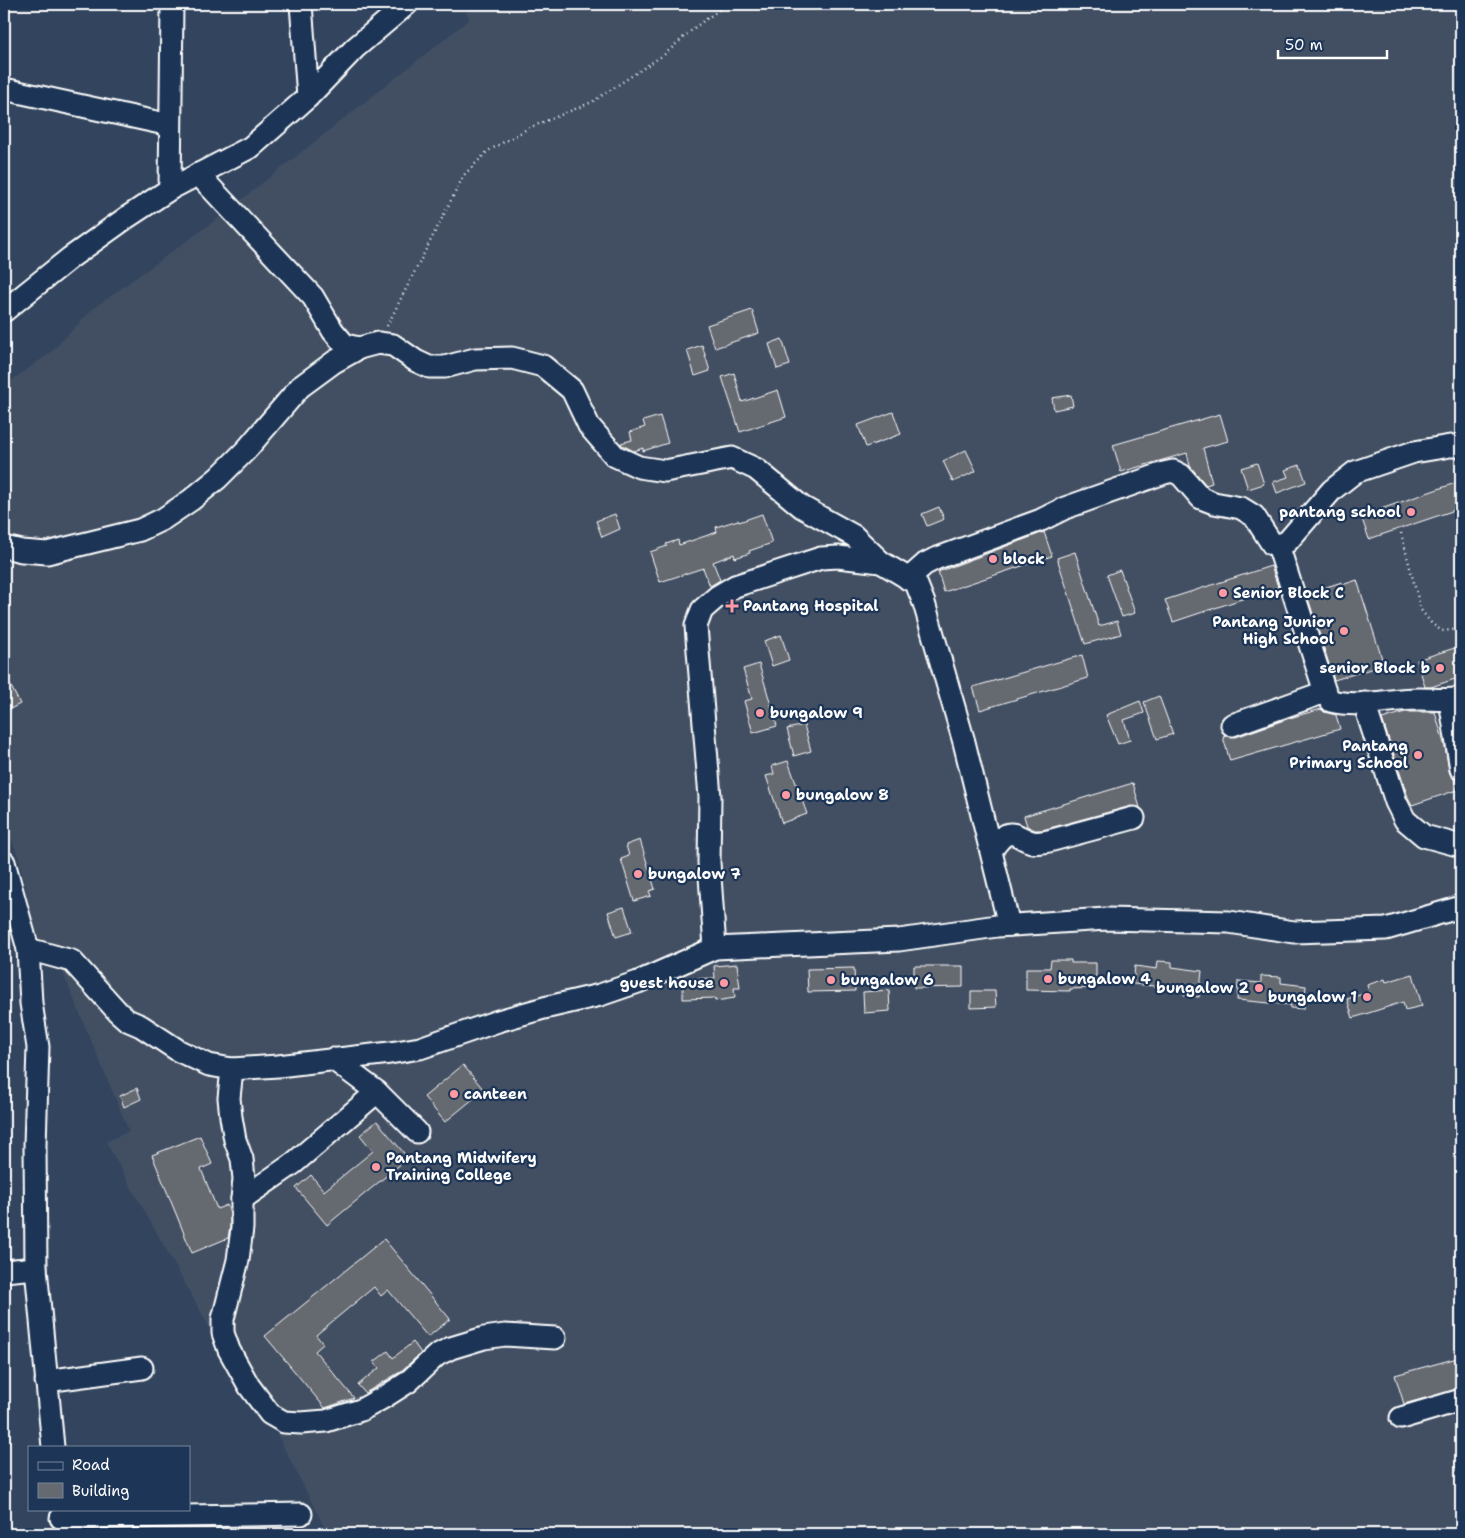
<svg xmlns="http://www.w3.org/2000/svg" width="1465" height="1538" font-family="'Shantell Sans',sans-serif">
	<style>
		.built { fill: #425063 }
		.building { fill: #656970; stroke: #fff }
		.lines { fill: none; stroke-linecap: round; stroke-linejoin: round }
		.minor-casing { stroke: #fff; stroke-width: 25 }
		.path { stroke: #fff; stroke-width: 2.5; stroke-dasharray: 1 4; stroke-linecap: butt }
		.minor { stroke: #1d3557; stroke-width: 21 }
		.poi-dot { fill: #ff9aa2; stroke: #1d3557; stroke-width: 2 }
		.labels { text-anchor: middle; stroke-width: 4.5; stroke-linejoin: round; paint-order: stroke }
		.poi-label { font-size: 15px; font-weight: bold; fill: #fff; stroke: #1d3557; text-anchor: start }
	</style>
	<rect width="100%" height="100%" fill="#33455e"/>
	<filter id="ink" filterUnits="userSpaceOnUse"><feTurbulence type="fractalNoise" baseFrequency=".02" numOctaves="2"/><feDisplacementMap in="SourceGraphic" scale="10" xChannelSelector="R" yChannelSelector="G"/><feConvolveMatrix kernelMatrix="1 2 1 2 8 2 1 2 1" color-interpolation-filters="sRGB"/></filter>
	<g filter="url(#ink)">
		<polygon class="built" points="476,4 1461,4 1461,1534 328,1534 279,1438 211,1330 106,1142 129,1131 58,961 42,963 19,858 11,838 4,826 4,386 49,354 94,308 212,223 470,19 466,12"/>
		<g class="building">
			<polygon points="752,310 759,333 715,348 707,325"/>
			<polygon points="782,339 790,365 777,369 769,344"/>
			<polygon points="702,345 710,371 695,376 687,350"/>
			<polygon points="734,373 742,402 778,390 786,417 740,432 722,377"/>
			<polygon points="1071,395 1073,406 1054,410 1052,398"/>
			<polygon points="893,412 901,434 866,447 858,425"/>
			<polygon points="1220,414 1228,441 1203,448 1212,483 1206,485 1190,466 1187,453 1121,472 1113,445"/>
			<polygon points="660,416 668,443 643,451 643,448 634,451 622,445 621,443 632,440 630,432 645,427 643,421"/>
			<polygon points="966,450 976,471 953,482 943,461"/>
			<polygon points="1257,463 1264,484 1248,489 1241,468"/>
			<polygon points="1300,465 1306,482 1277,493 1273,482 1288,477 1285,470"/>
			<polygon points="1461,481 1461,508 1369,539 1361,516"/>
			<polygon points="939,507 944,519 927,526 922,514"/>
			<polygon points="615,514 620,529 602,537 596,521"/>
			<polygon points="762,514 772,543 749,551 750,553 735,558 734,554 713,562 720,580 710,586 703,568 660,582 650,552 667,546 666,544 678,540 679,545 717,532 716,527 738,520 739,522"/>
			<polygon points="1044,532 1052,556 944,592 938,572"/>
			<polygon points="1075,552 1099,626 1117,621 1121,634 1085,644 1057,558"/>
			<polygon points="1271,566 1278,587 1173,622 1165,600"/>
			<polygon points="1120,570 1135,613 1122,617 1107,575"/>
			<polygon points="1357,580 1384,665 1334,680 1307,595 1317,592 1317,590 1342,582 1342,585"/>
			<polygon points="781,635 789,660 772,666 764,641"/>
			<polygon points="1461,646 1461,677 1431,687 1425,687 1417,660"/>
			<polygon points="1082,655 1088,678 980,710 973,687"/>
			<polygon points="759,664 777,726 753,733 744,701 752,699 743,669"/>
			<polygon points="4,673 20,704 4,712"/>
			<polygon points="1159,696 1173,734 1157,739 1144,702"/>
			<polygon points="1140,701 1144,713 1124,720 1130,740 1118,744 1106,715"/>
			<polygon points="1321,709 1324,712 1336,715 1340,729 1230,761 1223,737 1227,736 1236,737 1290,718"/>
			<polygon points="1405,712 1435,712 1445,747 1449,771 1451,776 1454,779 1457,790 1412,805 1408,797 1382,719"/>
			<polygon points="804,725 811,751 794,756 787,729"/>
			<polygon points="788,761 807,814 782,823 766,776 774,774 772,766"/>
			<polygon points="1133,783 1140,808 1131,806 1042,830 1035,830 1027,826 1024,816"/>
			<polygon points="640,840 655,889 649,891 651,896 634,901 621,859 629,856 626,845"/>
			<polygon points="624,907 632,932 616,937 608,912"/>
			<polygon points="1051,960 1071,960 1071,963 1096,963 1096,988 1070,989 1070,991 1026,990 1026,968 1050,968"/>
			<polygon points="1158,961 1172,962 1172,967 1202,971 1199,997 1184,995 1185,989 1133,984 1135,966 1157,969"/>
			<polygon points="737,964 740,988 734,988 735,998 715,1001 715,998 683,999 683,979 715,978 714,966"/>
			<polygon points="914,966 963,966 963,987 914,988"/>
			<polygon points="854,968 855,991 808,992 807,969"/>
			<polygon points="1413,974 1422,1006 1405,1010 1403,1002 1353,1018 1347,999 1369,992 1367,985 1385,979 1386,982"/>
			<polygon points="1261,976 1281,977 1281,983 1306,986 1304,1009 1290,1008 1291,1005 1237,1000 1238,981 1261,983"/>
			<polygon points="889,990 890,1011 864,1013 863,992"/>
			<polygon points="971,991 995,991 996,1007 971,1008"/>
			<polygon points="463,1065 484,1090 445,1122 424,1097"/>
			<polygon points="137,1088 141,1099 124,1107 120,1096"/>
			<polygon points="377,1121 408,1158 327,1225 296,1188 311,1175 324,1191 373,1151 360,1135"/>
			<polygon points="200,1136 212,1164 201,1169 217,1209 227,1205 230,1213 230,1227 228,1238 192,1253 152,1155"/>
			<polygon points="384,1239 450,1319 428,1337 388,1290 381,1296 374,1287 316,1335 323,1344 315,1351 354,1398 325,1408 265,1336"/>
			<polygon points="413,1342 421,1353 400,1372 365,1393 358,1385 379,1368 374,1362 388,1351 393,1358"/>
			<polygon points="1461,1357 1461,1388 1404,1404 1395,1375"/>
		</g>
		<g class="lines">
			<defs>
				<g id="minor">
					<polyline points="301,4 308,97"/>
					<polyline points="4,89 170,125"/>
					<polyline points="198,174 313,297 333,331 345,345 359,348 378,343 393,345 416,361 429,367 445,367 475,359 512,358 543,366 572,390 589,426 615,456 639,467 665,471 732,458 756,469 802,507 854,536 881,562 916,583 924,603 964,742 1009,925"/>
					<polyline points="170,189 172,4"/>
					<polyline points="4,311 70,258 126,218 170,189 251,147 308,97 355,48 407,4"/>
					<path d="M 1278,545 L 1325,692 L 1331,701 C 1359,708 1390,699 1419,699 C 1434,699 1447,701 1461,698"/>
					<polyline points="4,547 22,551 47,553 140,530 163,519 191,500 218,478 247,449 300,387 334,362 359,348"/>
					<polyline points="908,579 925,564 935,559 1041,520 1065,508 1164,473 1173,471 1181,475 1201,498 1214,503 1241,508 1254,516 1272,544 1278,545 1287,542 1332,490 1355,472 1414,452 1450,446 1461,446"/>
					<polyline points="1450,700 1461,769"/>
					<polyline points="1364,703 1396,802 1405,820 1424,836 1461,846"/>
					<polyline points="1232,725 1325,692"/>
					<path d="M 991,850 C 996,845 1002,834 1010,834 C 1016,833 1023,839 1029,841 C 1035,844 1042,842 1049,841 L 1134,818"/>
					<polyline points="4,862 28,949 31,1003 38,1047 35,1145 36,1268 53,1447"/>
					<polyline points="715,948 709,862 710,797 696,626 702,610 718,596 735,586 821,558 838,557 881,562"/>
					<polyline points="28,949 72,961 118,1012 127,1020 141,1026 179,1051 209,1065 232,1069 278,1066 390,1053 420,1048 498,1021 544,1008 600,995 638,982 715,948 899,940 997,926 1106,919 1229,922 1294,932 1386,929 1461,907"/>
					<polyline points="333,1059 377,1092 417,1132"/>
					<polyline points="232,1069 229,1098 231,1117 235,1140 242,1159 244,1179 242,1199 242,1228 238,1260 223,1319 223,1333 229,1350 249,1386 270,1414 284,1422 301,1423 326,1421 361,1410 386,1396 408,1382 437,1355 451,1348 484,1338 505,1335 555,1338"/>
					<polyline points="242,1199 294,1163 377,1092"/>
					<polyline points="4,1271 36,1268"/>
					<polyline points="46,1381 142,1368"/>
					<polyline points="1401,1418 1461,1400"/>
					<polyline points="61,1518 301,1514"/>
				</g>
			</defs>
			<use href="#minor" class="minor-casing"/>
			<g class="path">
				<polyline points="387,326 464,175 488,151 529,128 592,102 665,54 694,28 723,7 731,4"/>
				<polyline points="1401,533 1421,610 1432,624 1442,631 1461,629"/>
			</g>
			<use href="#minor" class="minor"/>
		</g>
	</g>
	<g class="poi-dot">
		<circle cx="1411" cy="512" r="5"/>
		<circle cx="993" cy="559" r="5"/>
		<circle cx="1223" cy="593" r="5"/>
		<path d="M729.5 598.5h5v5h5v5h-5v5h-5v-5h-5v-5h5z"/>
		<circle cx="1344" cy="631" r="5"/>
		<circle cx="1440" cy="668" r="5"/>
		<circle cx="760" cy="713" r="5"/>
		<circle cx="1418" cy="755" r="5"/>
		<circle cx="786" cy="795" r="5"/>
		<circle cx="638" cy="874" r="5"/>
		<circle cx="1048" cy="979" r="5"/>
		<circle cx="831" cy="980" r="5"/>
		<circle cx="724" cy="983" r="5"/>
		<circle cx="1259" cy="988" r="5"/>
		<circle cx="1367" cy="997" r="5"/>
		<circle cx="454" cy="1094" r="5"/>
		<circle cx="376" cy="1167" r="5"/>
	</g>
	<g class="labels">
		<g class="poi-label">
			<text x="1401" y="517" text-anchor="end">pantang school</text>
			<text x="1003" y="564">block</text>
			<text x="1233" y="598">Senior Block C</text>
			<text x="743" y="611">Pantang Hospital</text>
			<text x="1334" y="627" text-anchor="end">Pantang Junior<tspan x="1334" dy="17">High School</tspan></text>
			<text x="1430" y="673" text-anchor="end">senior Block b</text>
			<text x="770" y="718">bungalow 9</text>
			<text x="1408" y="751" text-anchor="end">Pantang<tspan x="1408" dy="17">Primary School</tspan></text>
			<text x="796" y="800">bungalow 8</text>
			<text x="648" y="879">bungalow 7</text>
			<text x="1058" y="984">bungalow 4</text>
			<text x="841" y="985">bungalow 6</text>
			<text x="714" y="988" text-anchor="end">guest house</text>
			<text x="1249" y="993" text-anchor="end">bungalow 2</text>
			<text x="1357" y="1002" text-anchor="end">bungalow 1</text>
			<text x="464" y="1099">canteen</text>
			<text x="386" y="1163">Pantang Midwifery<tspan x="386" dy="17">Training College</tspan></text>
		</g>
	</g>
	<rect width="1465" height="1538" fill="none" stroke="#1d3557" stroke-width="20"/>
	<rect x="10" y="10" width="1445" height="1518" fill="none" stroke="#fff" stroke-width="2" filter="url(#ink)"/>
	<rect x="28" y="1446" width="162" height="65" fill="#1d3557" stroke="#77869a"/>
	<rect x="38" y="1462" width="25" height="8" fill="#1d3557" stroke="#77869a"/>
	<text x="72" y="1470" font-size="15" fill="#ffffff">Road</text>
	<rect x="38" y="1483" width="25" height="15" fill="#656970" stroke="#77869a"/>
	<text x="72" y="1496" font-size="15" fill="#ffffff">Building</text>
	<path d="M1278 50v8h109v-8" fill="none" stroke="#ffffff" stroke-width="2.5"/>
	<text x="1285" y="50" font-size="15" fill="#ffffff" stroke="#1d3557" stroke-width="4" paint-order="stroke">50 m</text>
</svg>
